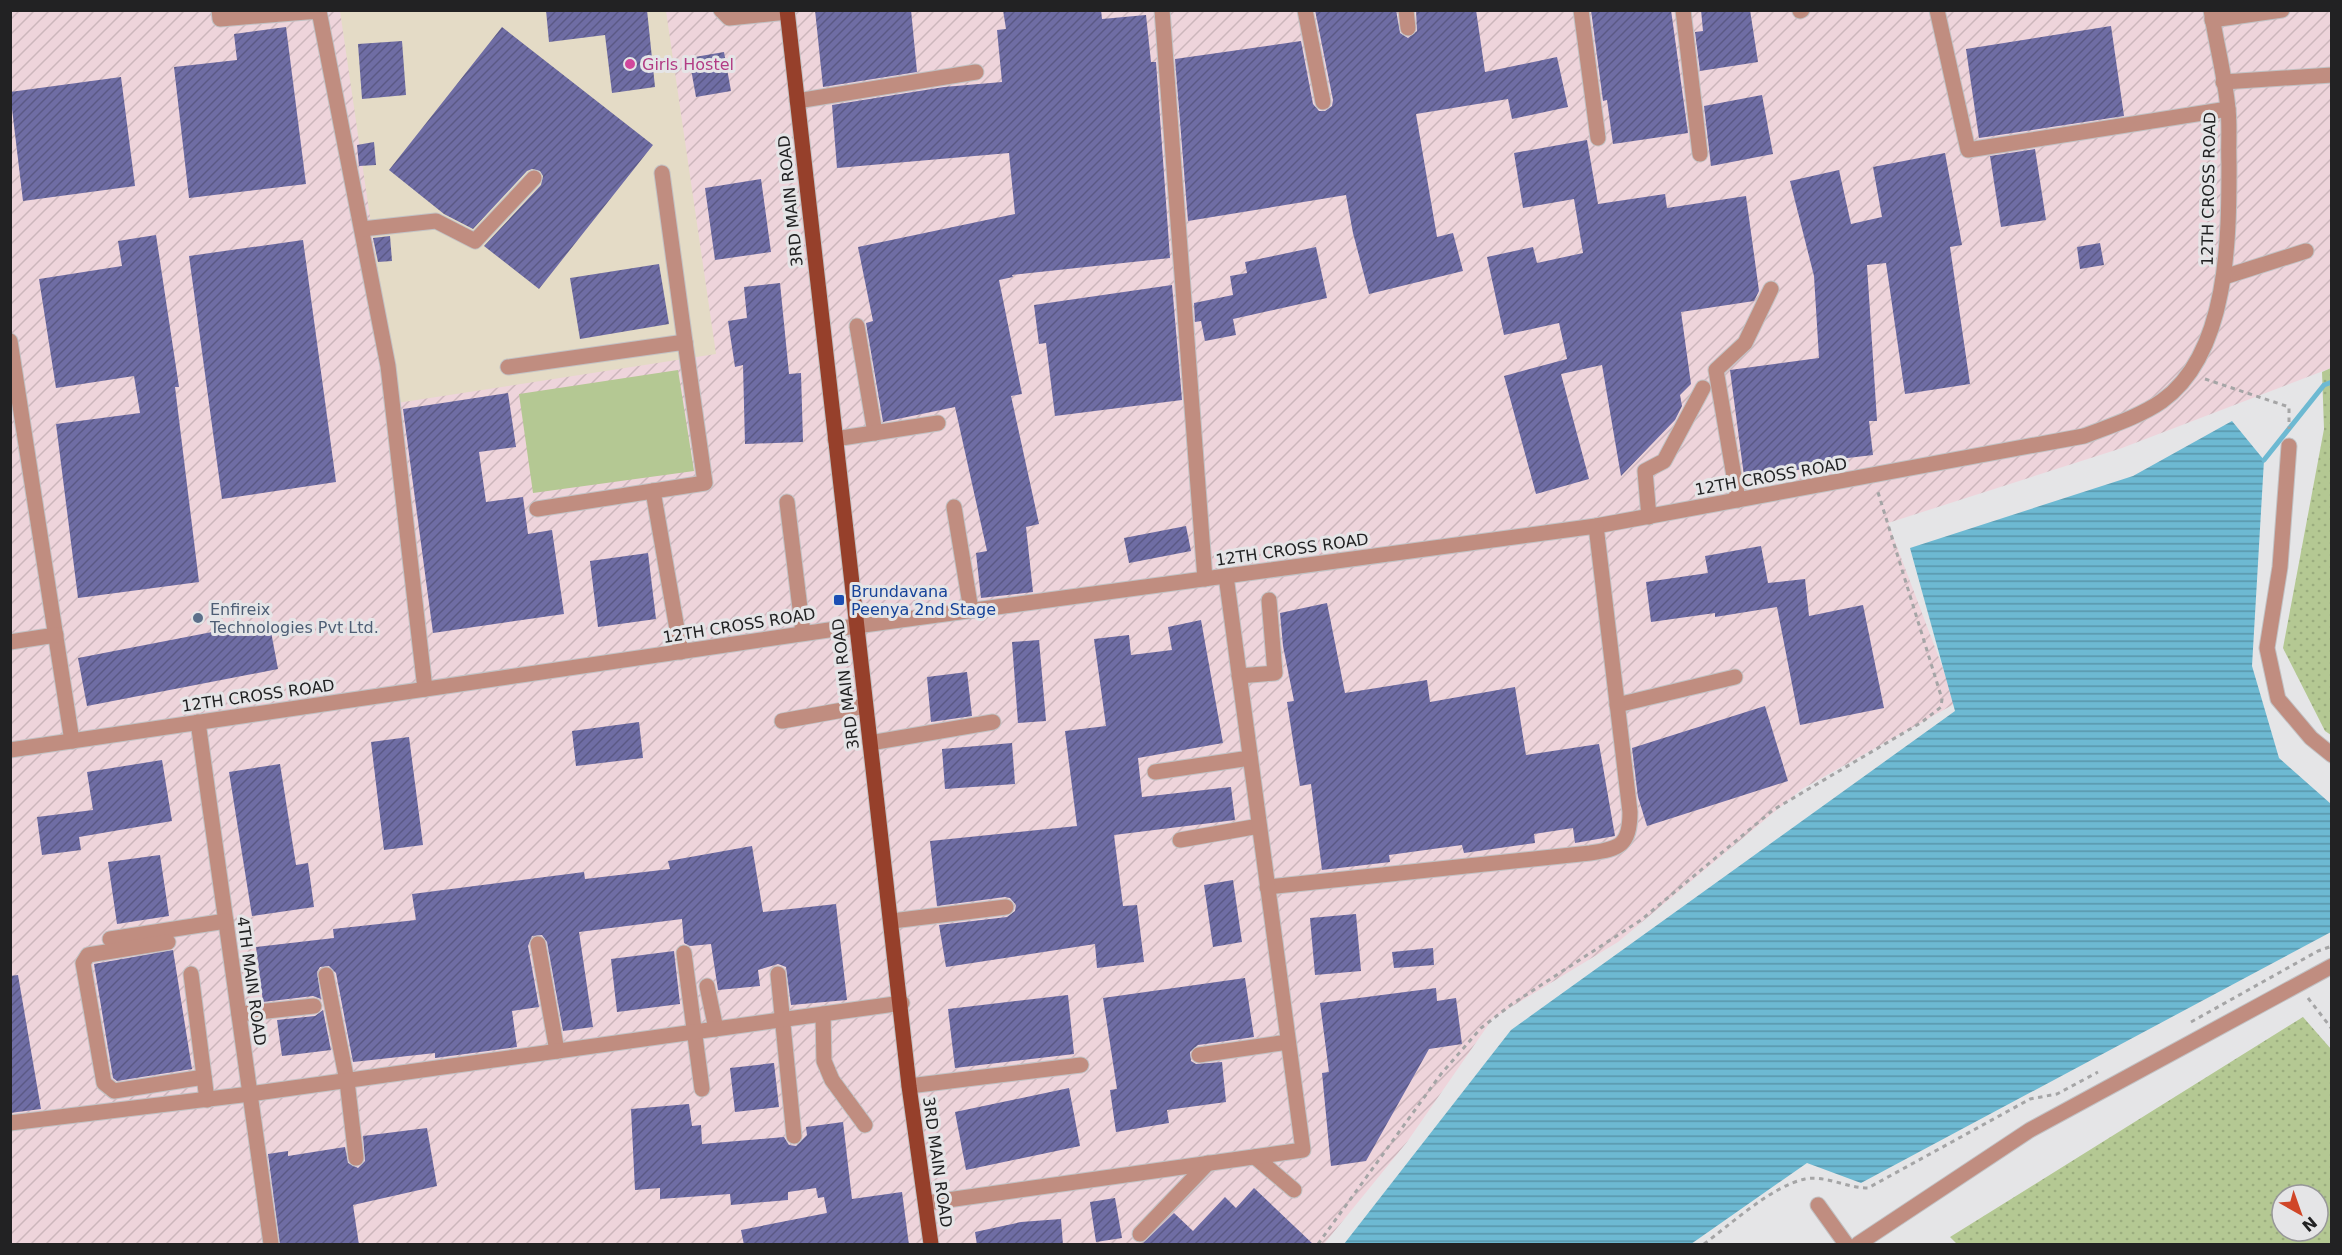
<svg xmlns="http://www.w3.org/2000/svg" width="2342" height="1255" font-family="'DejaVu Sans',sans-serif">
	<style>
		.industrial { fill: url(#industrial-furrows) }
		.education { fill: #e4dbc6 }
		.grass { fill: url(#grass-dots); fill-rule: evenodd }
		.park { fill: #b4c893 }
		.water { fill: url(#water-rules) }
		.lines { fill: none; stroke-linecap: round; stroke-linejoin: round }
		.stream { stroke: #6db9d2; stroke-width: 5 }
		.building { fill: url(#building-hatch) }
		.minor-casing { stroke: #c2c2c4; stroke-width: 17 }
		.major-casing { stroke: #c2c2c4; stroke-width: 17 }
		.path { stroke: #a5a5a6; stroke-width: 3; stroke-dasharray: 4.5 4.5; stroke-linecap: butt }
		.minor { stroke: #c08d80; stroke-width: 15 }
		.major { stroke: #96402b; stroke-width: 15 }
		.hotel-dot { fill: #d1479c; stroke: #e5e5e7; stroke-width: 2 }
		.transit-dot { fill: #1a4fb4; stroke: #e5e5e7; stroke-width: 2 }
		.service-dot { fill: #5c6f8a; stroke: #e5e5e7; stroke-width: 2 }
		.labels { text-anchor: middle; stroke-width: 6; stroke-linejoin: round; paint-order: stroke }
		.hotel-label { font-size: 16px; fill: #b23c85; stroke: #e5e5e7; text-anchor: start }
		.street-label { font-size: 16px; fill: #222223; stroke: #e5e5e7 }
		.transit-label { font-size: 16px; fill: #164399; stroke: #e5e5e7; text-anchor: start }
		.service-label { font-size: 16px; fill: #4e5e75; stroke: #e5e5e7; text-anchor: start }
	</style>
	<defs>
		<pattern id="industrial-furrows" width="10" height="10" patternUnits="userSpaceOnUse" patternTransform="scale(1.5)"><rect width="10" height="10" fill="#eed4db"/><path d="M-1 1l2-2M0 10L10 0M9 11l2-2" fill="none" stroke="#ccb6bc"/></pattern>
		<pattern id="grass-dots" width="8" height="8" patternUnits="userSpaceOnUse" patternTransform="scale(1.5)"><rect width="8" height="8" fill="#b4c893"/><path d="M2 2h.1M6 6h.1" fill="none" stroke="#9aac7e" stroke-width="1.8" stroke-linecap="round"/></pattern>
		<pattern id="water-rules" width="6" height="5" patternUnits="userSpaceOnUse" patternTransform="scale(1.5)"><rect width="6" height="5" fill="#6db9d2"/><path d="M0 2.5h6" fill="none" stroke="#5996aa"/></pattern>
		<pattern id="building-hatch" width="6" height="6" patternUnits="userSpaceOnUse" patternTransform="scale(1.5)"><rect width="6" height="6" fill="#6f6da4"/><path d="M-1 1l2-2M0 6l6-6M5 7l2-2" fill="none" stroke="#5b5985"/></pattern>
	</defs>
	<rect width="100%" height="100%" fill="#e5e5e7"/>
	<polygon class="industrial" points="10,11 2331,11 2331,368 2122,448 1888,523 1956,703 1802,789 1618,942 1493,1018 1407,1142 1324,1244 11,1244"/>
	<polygon class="education" points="340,11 666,11 716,354 397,403"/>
	<g class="grass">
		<polygon points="2331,368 2331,735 2325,731 2283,648 2324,429 2322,372"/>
		<path d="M 2303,1017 L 2331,1049 L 2331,1244 L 1957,1244 L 1950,1237 ZM 2282,1195 L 2318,1195 L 2318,1231 L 2282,1231 Z"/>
	</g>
	<polygon class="park" points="678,370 694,471 533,493 519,394"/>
	<polygon class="water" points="2232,421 2264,460 2252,666 2279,758 2331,804 2331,932 1861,1183 1807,1163 1691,1244 1344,1244 1511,1030 1955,711 1910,548 2133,476"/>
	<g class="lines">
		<polyline class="stream" points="2264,460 2324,385 2332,382"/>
	</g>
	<g class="building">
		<polygon points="546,10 647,10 655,87 612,93 605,35 549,42"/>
		<polygon points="815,10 911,10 917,72 823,87"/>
		<polygon points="1003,10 1101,10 1102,19 1146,15 1151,62 1156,62 1170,258 1012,275 1013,277 999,280 1022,394 1011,396 1039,524 1026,527 1033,592 981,598 976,553 987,551 955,407 883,422 866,323 873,321 858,247 1015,214 1009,153 837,168 832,105 944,87 1002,82 997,30 1006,29"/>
		<polygon points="1315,10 1396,10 1400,33 1408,38 1417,31 1416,10 1476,10 1485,72 1557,57 1568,107 1512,119 1508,99 1416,114 1437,237 1453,233 1463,271 1369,294 1353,233 1346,195 1188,221 1175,59 1301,41 1313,104 1319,111 1325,111 1332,106 1333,100"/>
		<polygon points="1591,10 1671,10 1688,133 1613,144 1607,100 1603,101"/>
		<polygon points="1701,10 1750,10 1758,62 1700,71 1695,32 1703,31"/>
		<polygon points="2111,26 2124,116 1979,138 1966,49"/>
		<polygon points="286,27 306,184 189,198 174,67 237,60 234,34"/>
		<polygon points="502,27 653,145 539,289 484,246 541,185 543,176 540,171 532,169 527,171 473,229 444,214 389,170"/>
		<polygon points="402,41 406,95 362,99 358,44"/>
		<polygon points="724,52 731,91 696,97 689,58"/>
		<polygon points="121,77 135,186 23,201 10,92"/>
		<polygon points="1762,95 1773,154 1711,166 1704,106"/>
		<polygon points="1587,140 1598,204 1665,194 1667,208 1746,196 1759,291 1754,301 1681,312 1691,384 1680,395 1682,406 1675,420 1621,476 1602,365 1561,374 1589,479 1536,494 1504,376 1567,359 1559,323 1504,335 1487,257 1533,247 1537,263 1583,253 1574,199 1523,208 1514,153"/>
		<polygon points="374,142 376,165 359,166 357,145"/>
		<polygon points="2035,149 2046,220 2001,227 1990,156"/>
		<polygon points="1945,153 1962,245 1950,247 1970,384 1905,394 1886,263 1867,265 1877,421 1869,421 1873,455 1805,463 1805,469 1744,476 1730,370 1819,358 1814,276 1790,181 1839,170 1851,224 1882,217 1873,167"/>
		<polygon points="761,179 771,252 715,260 705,188"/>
		<polygon points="156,235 179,387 175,387 199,582 78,598 56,424 140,413 134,376 56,388 39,279 122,266 118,241"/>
		<polygon points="390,236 392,261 378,262 373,238"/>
		<polygon points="303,240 336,482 222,499 189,256"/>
		<polygon points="2100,243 2104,265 2080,269 2077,247"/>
		<polygon points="1316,247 1327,298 1233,319 1236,335 1205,341 1201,321 1195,322 1194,303 1233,295 1230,276 1247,273 1245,262"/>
		<polygon points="659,264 669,324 580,339 570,278"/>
		<polygon points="780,283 789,374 801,373 803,442 745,444 743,365 735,367 728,321 747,318 744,287"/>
		<polygon points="1172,285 1182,400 1055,416 1046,343 1039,344 1034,305"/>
		<polygon points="508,393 516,447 479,452 486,502 523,497 528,534 552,530 564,614 433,633 403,409"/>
		<polygon points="1186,526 1191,551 1129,563 1124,538"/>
		<polygon points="1761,546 1768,583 1805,579 1809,616 1863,605 1884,708 1800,725 1777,607 1715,617 1715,613 1651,622 1646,582 1708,573 1705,556"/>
		<polygon points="648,553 656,619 598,627 590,561"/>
		<polygon points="1327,603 1345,693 1427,680 1430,702 1515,687 1526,755 1599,744 1615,836 1575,843 1573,828 1534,834 1535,843 1464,853 1462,845 1389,855 1390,862 1322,870 1311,784 1300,786 1287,702 1294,701 1283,646 1280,613"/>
		<polygon points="1201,620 1223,743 1138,758 1142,797 1231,787 1235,820 1114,835 1123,906 1137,905 1144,962 1097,968 1095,944 946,967 939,925 1007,917 1015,911 1016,905 1010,898 1005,897 937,906 930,841 1077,826 1065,731 1106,726 1094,639 1129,635 1131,655 1172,650 1168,627"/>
		<polygon points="269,621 278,669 87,706 78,658"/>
		<polygon points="1039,640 1046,721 1018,723 1012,642"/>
		<polygon points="967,672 972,716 931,722 927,677"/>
		<polygon points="1765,706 1788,781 1647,826 1638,797 1632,748"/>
		<polygon points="639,722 643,758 576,766 572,731"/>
		<polygon points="409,737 423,845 384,850 371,742"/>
		<polygon points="1012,743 1015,784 945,789 942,749"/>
		<polygon points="162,760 172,821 79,837 81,850 42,855 37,817 93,810 87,772"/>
		<polygon points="280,764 296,865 308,863 314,907 252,916 229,772"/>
		<polygon points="752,846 763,912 836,904 847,1000 791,1005 786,967 778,964 758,970 760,986 718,990 711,944 690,946 684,943 682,919 579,932 593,1027 563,1031 547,942 542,935 532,936 528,946 539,1007 512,1011 517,1047 435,1058 435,1053 353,1062 336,973 329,966 320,967 317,972 321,999 313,996 263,1002 256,947 334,938 333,929 416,920 412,894 584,872 585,879 670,869 668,861"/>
		<polygon points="160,855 169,916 117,924 108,862"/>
		<polygon points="1233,880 1242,942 1213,947 1204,885"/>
		<polygon points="1356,914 1361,971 1315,975 1310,918"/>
		<polygon points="1433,948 1434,965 1394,968 1392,952"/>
		<polygon points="173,950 192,1069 117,1081 113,1078 94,964"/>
		<polygon points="674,951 680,1004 617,1012 611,959"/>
		<polygon points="18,975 41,1109 10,1113 10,976"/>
		<polygon points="1245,978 1254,1037 1198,1045 1190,1052 1191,1061 1196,1064 1222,1062 1226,1102 1167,1110 1169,1123 1116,1132 1110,1090 1117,1089 1103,998"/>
		<polygon points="1436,988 1437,1001 1456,998 1462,1044 1429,1049 1366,1161 1331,1166 1322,1073 1329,1072 1320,1003"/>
		<polygon points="1068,995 1074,1054 955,1068 948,1009"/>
		<polygon points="323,1010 331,1050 282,1056 277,1020 315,1016"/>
		<polygon points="774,1063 779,1107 735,1112 730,1068"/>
		<polygon points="1069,1088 1080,1146 966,1170 955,1112"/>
		<polygon points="689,1104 692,1126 701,1125 702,1144 784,1137 789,1145 796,1146 807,1135 806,1127 843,1122 852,1199 902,1192 909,1245 744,1245 741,1230 827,1213 824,1197 818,1198 816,1188 788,1192 788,1200 731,1205 730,1194 660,1199 660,1188 635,1190 631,1109"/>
		<polygon points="427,1128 437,1186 353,1205 359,1245 280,1245 268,1154 288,1151 288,1156 345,1147 348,1163 358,1168 365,1161 363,1136"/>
		<polygon points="1254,1188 1314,1245 1141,1245 1174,1213 1193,1231 1225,1197 1236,1208"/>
		<polygon points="1115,1198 1122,1238 1096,1242 1090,1202"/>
		<polygon points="1061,1219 1063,1245 977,1245 975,1232 1021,1222"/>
	</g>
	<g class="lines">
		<defs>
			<g id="minor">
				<polyline points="219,10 220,19 319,11 388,366 425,689"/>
				<polyline points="721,10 729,18 787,12"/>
				<polyline points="1162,10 1205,579"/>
				<polyline points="1305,10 1323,102"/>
				<polyline points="1406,10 1408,28"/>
				<polyline points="1581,10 1598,138"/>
				<polyline points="1683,10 1700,154"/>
				<polyline points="1937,10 1968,150 2228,109"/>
				<polyline points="1800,11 1802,10"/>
				<polyline points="2212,20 2282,10"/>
				<polyline points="2223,82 2332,75"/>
				<polyline points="797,101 976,72"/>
				<polyline points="662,173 685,342"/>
				<polyline points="362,229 436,221 475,241 534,178"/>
				<polyline points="2224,277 2306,251"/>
				<polyline points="857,326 875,433"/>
				<polyline points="10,341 72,741"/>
				<polyline points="508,367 685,342 705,483 537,509"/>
				<polyline points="835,439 938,423"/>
				<polyline points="2289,446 2280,567 2267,648 2278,699 2311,738 2332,755"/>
				<polyline points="653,491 681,652"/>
				<polyline points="1738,500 1716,370 1745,343 1771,289"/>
				<polyline points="787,502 803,633"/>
				<polyline points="954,507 971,610"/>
				<polyline points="1649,517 1645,471 1664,461 1703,388"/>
				<polyline points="10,642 56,635"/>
				<polyline points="1239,676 1275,673 1269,600"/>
				<polyline points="1617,705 1735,677"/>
				<polyline points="782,721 865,706"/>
				<polyline points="198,722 271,1244"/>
				<polyline points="870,743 993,722"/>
				<path d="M 10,750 L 856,626 L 1596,526 L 2084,436 C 2110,426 2139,417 2162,401 C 2229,353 2229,237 2229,164 C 2228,146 2230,127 2228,109 C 2225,76 2216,43 2211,10"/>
				<polyline points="1155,772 1250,758"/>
				<polyline points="1180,840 1259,826"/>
				<path d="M 1267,887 L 1590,853 C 1620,849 1630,845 1630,812 L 1596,526"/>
				<polyline points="892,921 1006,907"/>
				<polyline points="110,939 226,921"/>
				<polyline points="168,942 88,955 83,963 104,1083 114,1091 204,1077"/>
				<polyline points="538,944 557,1051"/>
				<polyline points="684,953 702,1089"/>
				<polyline points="191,974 207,1100"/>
				<polyline points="778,974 794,1136"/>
				<polyline points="326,975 347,1081 356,1158"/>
				<polyline points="707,986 716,1029"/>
				<polyline points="239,1014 314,1006"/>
				<polyline points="823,1014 824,1061 832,1080 865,1125"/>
				<polyline points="1199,1055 1288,1042"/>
				<polyline points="909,1086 1081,1065"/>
				<polyline points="10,1123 250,1094 902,1003"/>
				<polyline points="1255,1157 1294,1190"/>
				<polyline points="926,1203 1303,1150 1226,576"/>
				<polyline points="1818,1205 1846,1244"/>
				<polyline points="1140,1234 1208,1163"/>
				<polyline points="1858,1244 2030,1130 2332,966"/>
			</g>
			<polyline id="major" points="787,10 909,1086 931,1244"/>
		</defs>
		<use href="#minor" class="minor-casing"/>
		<use href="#major" class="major-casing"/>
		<g class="path">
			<polyline points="2205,379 2289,407 2289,429"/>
			<polyline points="2308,998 2332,1029"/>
			<polyline points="2191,1022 2318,951 2332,946"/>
			<polyline points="1318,1244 1441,1074 1481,1028 1512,1004 1641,920 1773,810 1922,722 1941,707 1942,699 1877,489"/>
			<path d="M 1704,1244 C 1731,1224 1772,1186 1805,1179 C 1826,1175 1846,1188 1868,1188 L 2030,1099 L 2057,1094 L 2098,1072"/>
		</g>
		<use href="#minor" class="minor"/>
		<use href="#major" class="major"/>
	</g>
	<circle class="hotel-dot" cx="630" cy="64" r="6"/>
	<rect class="transit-dot" x="833" y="594" width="12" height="12" rx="3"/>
	<circle class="service-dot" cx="198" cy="618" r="6"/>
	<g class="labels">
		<g class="hotel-label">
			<text x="642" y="70">Girls Hostel</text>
		</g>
		<g class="street-label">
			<text transform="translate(2208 189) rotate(-89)" y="6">12TH CROSS ROAD</text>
			<text transform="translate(790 201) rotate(-96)" y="6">3RD MAIN ROAD</text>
			<text transform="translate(1771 476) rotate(-10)" y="6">12TH CROSS ROAD</text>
			<text transform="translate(1292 549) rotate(-8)" y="6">12TH CROSS ROAD</text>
			<text transform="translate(739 625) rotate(-9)" y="6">12TH CROSS ROAD</text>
			<text transform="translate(845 684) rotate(-97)" y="6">3RD MAIN ROAD</text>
			<text transform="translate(258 695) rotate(-8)" y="6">12TH CROSS ROAD</text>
			<text transform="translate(252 981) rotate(82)" y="6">4TH MAIN ROAD</text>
			<text transform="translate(938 1162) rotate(82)" y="6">3RD MAIN ROAD</text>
		</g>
		<g class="transit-label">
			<text x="851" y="597">Brundavana<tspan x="851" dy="18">Peenya 2nd Stage</tspan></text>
		</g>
		<g class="service-label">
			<text x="210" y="615">Enfireix<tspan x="210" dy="18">Technologies Pvt Ltd.</tspan></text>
		</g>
	</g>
	<rect width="2342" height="1255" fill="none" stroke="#222223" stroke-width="24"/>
	<g transform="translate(2300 1213) rotate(140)"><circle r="28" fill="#e5e5e7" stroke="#979799" stroke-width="1.5"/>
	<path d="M0-4.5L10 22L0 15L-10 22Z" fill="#d04628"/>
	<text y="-9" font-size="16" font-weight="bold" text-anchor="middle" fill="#222223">N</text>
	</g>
</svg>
